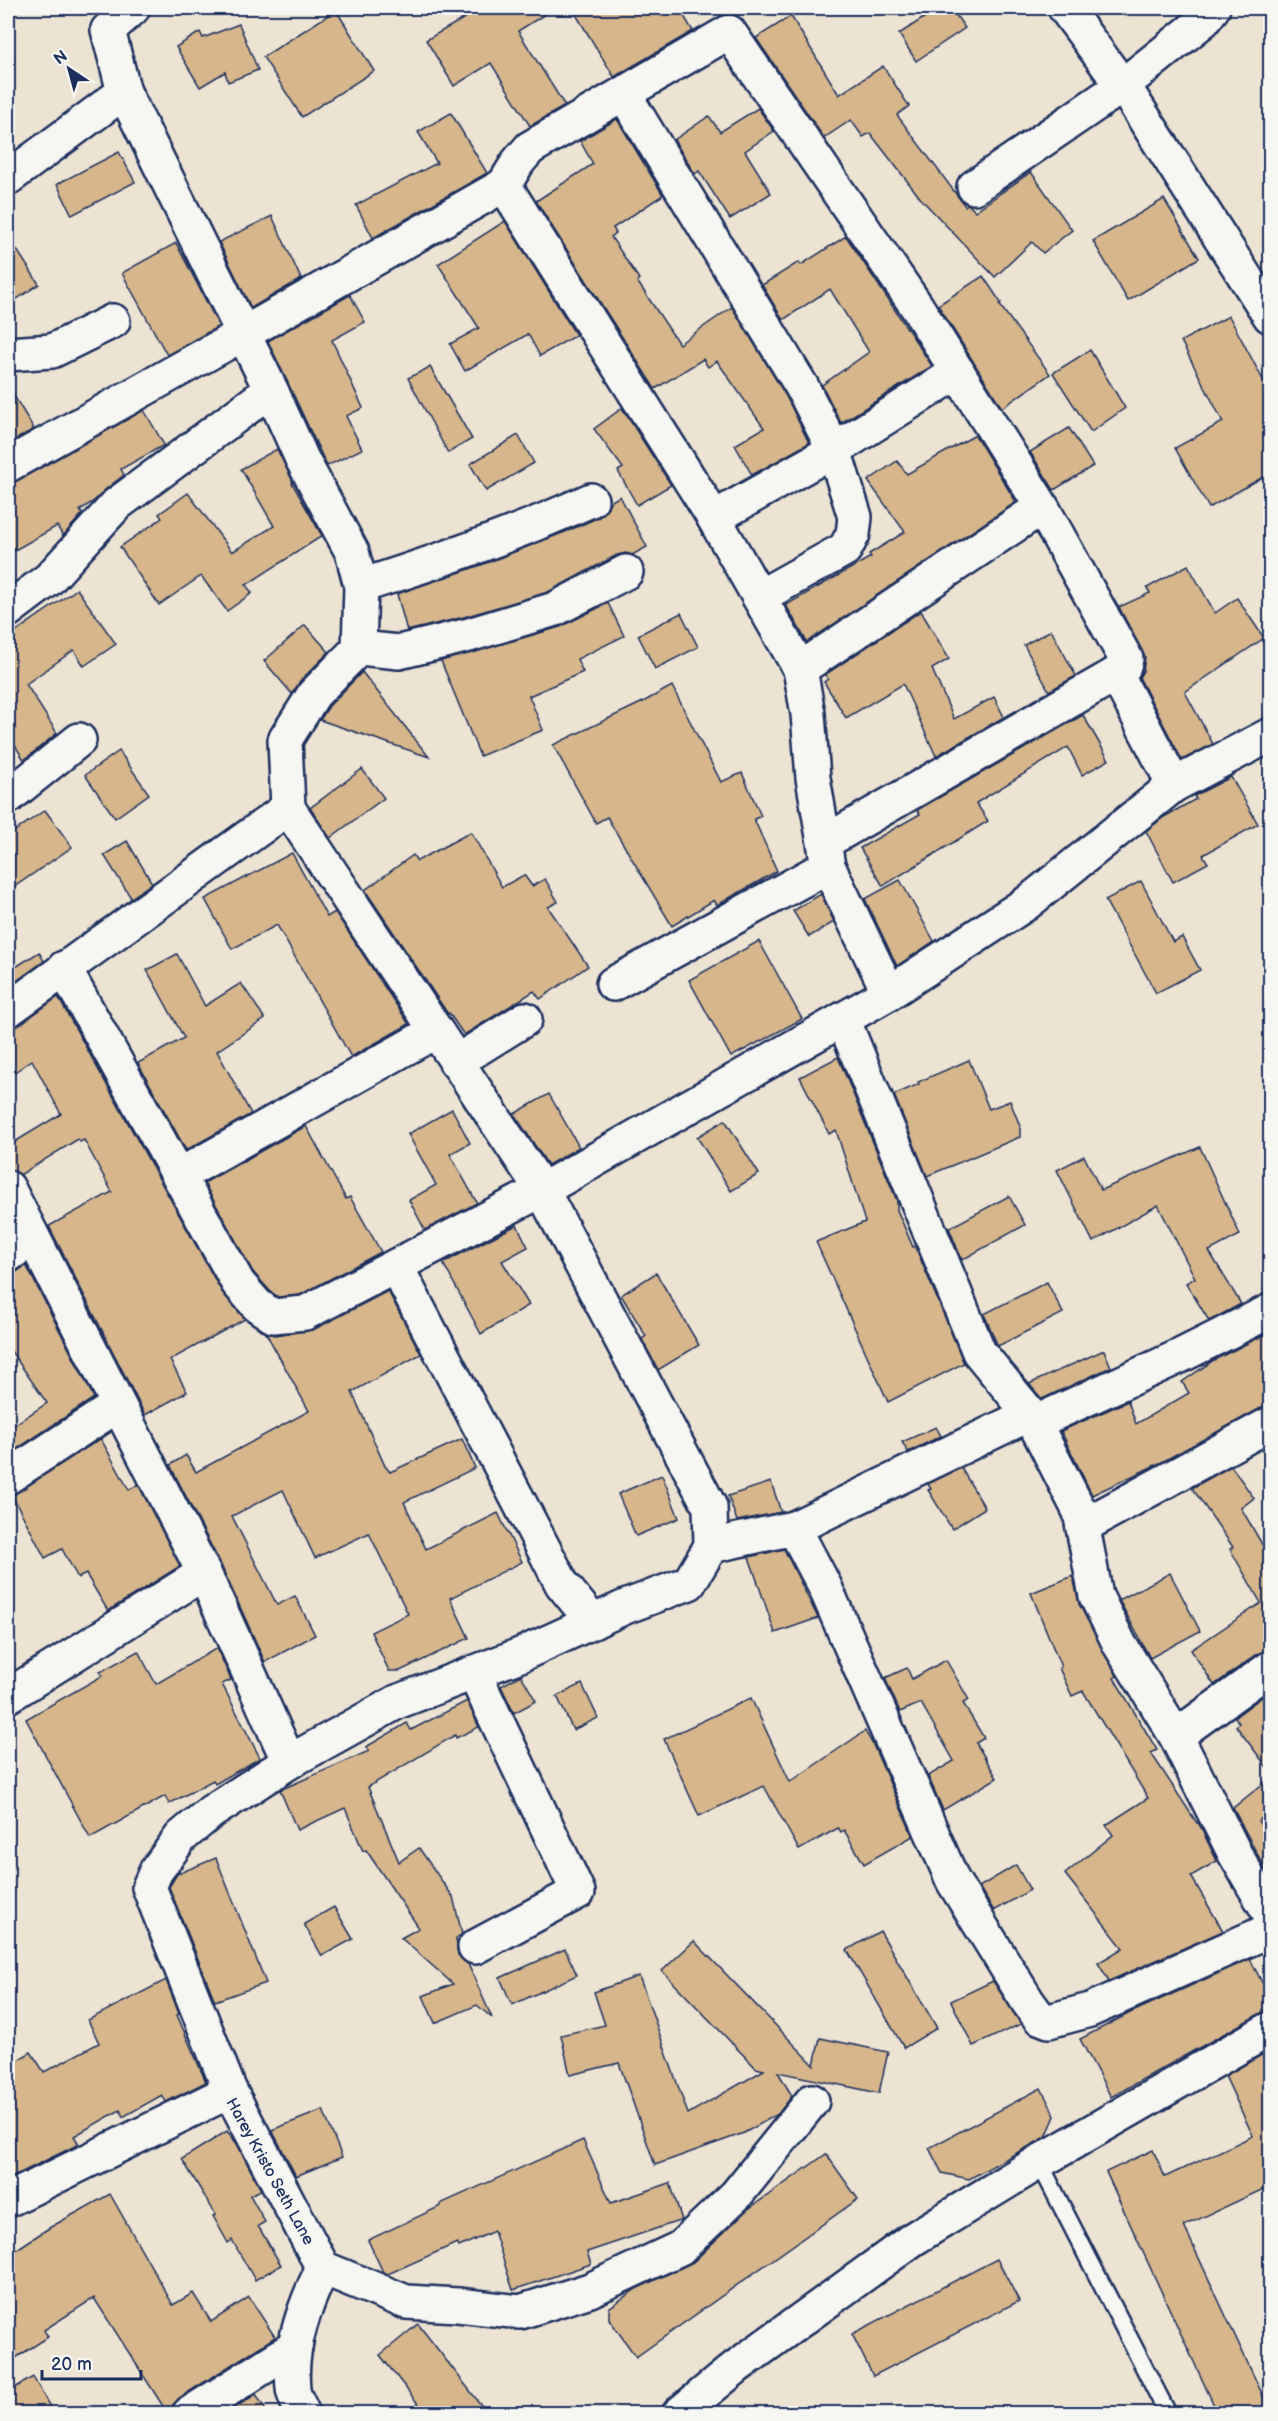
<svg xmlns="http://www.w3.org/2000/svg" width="1278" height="2421" font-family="'Balsamiq Sans',sans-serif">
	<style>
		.building { fill: #d6b68a; stroke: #1b2f5e; stroke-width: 1.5 }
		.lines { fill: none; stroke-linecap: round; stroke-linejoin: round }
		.lane-casing { stroke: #1b2f5e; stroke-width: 21 }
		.street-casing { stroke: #1b2f5e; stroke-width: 38 }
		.secondary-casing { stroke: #1b2f5e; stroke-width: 38 }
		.lane { stroke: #f6f6f2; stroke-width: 16 }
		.street { stroke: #f6f6f2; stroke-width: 33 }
		.secondary { stroke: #f6f6f2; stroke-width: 33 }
		.labels { text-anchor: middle; stroke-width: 4.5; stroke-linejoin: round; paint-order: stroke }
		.street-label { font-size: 16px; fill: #1b2f5e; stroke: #f6f6f2 }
	</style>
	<rect width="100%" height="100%" fill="#ece3d3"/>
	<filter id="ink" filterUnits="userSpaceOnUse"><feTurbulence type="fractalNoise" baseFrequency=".0167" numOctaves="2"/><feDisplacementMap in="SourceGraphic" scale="12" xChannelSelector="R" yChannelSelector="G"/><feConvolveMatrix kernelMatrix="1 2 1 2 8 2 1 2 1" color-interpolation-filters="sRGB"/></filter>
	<g filter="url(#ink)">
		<g class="building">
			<polygon points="482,8 555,8 518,31 565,106 530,126 491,63 454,86 426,40"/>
			<polygon points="572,8 679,8 693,31 614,77"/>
			<polygon points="939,8 951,8 965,28 916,61 899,34"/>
			<polygon points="336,10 374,71 302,117 263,57"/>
			<polygon points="791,16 839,95 883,66 909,106 897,115 965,206 968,204 975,211 1031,172 1072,230 1043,253 1032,242 995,277 921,199 870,133 863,137 851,120 824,138 756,38"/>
			<polygon points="239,24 258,70 228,82 225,72 200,87 176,47 200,32 203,38"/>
			<polygon points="758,108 774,131 745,151 771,193 730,219 699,171 695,174 674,140 709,116 720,132"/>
			<polygon points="451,113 487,173 373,238 356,205 437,163 418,132"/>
			<polygon points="617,119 663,195 613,228 616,233 611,237 639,279 637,281 679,344 732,307 786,396 809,443 752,475 735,445 764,428 717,361 708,367 703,359 655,389 536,201 593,164 580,141"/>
			<polygon points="119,152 135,182 72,215 57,184"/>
			<polygon points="1164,199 1199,258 1128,301 1093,241"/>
			<polygon points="272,216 301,279 251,308 219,242"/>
			<polygon points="505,221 576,335 540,356 528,334 465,371 450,344 479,328 438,264"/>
			<polygon points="8,236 39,284 8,305"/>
			<polygon points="846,236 932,366 841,423 822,385 869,352 830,289 783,320 762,285 799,262 801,265"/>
			<polygon points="176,243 219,326 167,355 122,273"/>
			<polygon points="983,276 1001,303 999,304 1050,374 1002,408 938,305"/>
			<polygon points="350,295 365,322 332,340 363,408 346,416 362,449 327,466 268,341"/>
			<polygon points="1229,316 1270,393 1270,473 1209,508 1175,448 1223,422 1181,341"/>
			<polygon points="1090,350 1125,408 1091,432 1053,373"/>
			<polygon points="430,367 472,439 448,453 408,378"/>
			<polygon points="8,386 34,429 8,444"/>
			<polygon points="622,408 671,485 637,505 618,471 623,468 594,429"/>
			<polygon points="144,410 164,445 121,469 124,475 106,489 94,501 80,510 82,514 63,536 57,526 8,554 8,484 17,481"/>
			<polygon points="1069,428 1093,466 1054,490 1030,452"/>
			<polygon points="518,435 534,463 486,491 470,464"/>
			<polygon points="975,435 1016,502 807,642 786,605 871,557 869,554 905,532 868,481 897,461 907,474"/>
			<polygon points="277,449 293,482 292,483 322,536 246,585 252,593 227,611 201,576 159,605 120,547 162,518 159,514 188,493 232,552 274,526 241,469"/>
			<polygon points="620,496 647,547 632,555 626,553 617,555 548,592 464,617 407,631 397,594 484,564 570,530 599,517 606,511 610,502"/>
			<polygon points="1188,565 1215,613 1237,598 1264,638 1185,692 1213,744 1182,760 1139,677 1143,671 1145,657 1119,607 1150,593 1147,588"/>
			<polygon points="77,589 116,644 84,666 74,650 26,684 57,733 24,760 8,734 8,637"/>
			<polygon points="608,603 624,636 577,659 583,672 529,696 543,730 480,756 441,661 560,627"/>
			<polygon points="921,611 949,659 932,669 954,719 994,697 1004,717 936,756 903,684 846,718 824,682 828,679 825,675"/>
			<polygon points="681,613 698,647 655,669 638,635"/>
			<polygon points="305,625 329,652 300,681 292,694 264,661"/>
			<polygon points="1051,630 1076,676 1049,691 1024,645"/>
			<polygon points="362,672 429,757 320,720 329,706"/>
			<polygon points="672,686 721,782 742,773 761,816 754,819 777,871 717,905 714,900 672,926 607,817 596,823 553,745 643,702"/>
			<polygon points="1083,715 1109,760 1082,775 1068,747 976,803 988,821 883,886 860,848 920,814 917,810"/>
			<polygon points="119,751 149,794 115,818 85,775"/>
			<polygon points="362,769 384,798 330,838 310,808"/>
			<polygon points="1231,777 1258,824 1203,855 1208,863 1173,882 1146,831 1164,817 1196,799 1194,796"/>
			<polygon points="45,810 72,847 8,891 8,836"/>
			<polygon points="471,832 502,887 524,875 532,886 545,879 558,902 548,907 588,966 540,999 534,991 464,1035 449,1013 448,1014 365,890 413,855 417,861"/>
			<polygon points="127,841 152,883 131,898 104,855"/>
			<polygon points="292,853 327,917 335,912 409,1024 351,1057 277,925 232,949 205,899"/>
			<polygon points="900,880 934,941 897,966 865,899"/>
			<polygon points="1141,881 1173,942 1182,937 1200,970 1156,993 1105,900"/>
			<polygon points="821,894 834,922 809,937 793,911"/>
			<polygon points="759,941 802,1019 731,1057 689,980"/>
			<polygon points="39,952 44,961 8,987 8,972"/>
			<polygon points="177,954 205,1006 241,983 265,1019 217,1051 251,1114 186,1150 138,1063 184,1038 147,970"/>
			<polygon points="58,997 222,1292 245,1319 170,1360 187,1392 145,1415 49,1226 112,1192 84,1140 80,1142 78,1139 20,1175 8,1170 8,1146 61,1114 32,1060 8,1077 8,1028 19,1025"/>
			<polygon points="838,1057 897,1201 897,1210 913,1247 915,1246 964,1363 888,1402 816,1242 865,1222 836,1130 829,1134 800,1077"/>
			<polygon points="969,1060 989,1109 1010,1101 1020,1126 1020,1137 927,1176 894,1095 919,1084 918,1082"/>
			<polygon points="549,1094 579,1147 548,1165 514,1114"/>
			<polygon points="452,1109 470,1143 450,1154 477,1203 425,1230 409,1200 436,1185 408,1134"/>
			<polygon points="725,1120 759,1174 731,1191 697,1137"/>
			<polygon points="306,1126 346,1199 350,1197 381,1252 300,1295 278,1297 270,1291 253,1272 204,1183"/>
			<polygon points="1200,1147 1240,1235 1209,1251 1241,1304 1209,1321 1186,1283 1195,1278 1158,1205 1093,1242 1057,1170 1084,1156 1101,1190"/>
			<polygon points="1009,1196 1025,1225 962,1260 949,1228"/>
			<polygon points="517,1225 528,1247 502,1261 529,1305 481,1334 443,1263"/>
			<polygon points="26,1265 94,1398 8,1455 8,1429 47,1403 8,1347 8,1273 18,1271"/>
			<polygon points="656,1273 699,1345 658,1370 642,1339 646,1336 621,1295"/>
			<polygon points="1047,1282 1063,1313 998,1346 984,1314"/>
			<polygon points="388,1291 421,1354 352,1392 385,1466 390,1472 462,1439 475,1468 404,1502 426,1549 498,1513 522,1562 450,1598 469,1638 400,1671 389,1671 371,1632 408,1614 369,1533 315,1558 283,1490 232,1516 277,1605 295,1596 315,1635 265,1662 221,1565 170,1465 186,1455 196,1472 309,1411 266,1333 275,1335 313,1330"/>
			<polygon points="1270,1332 1270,1405 1261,1408 1162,1462 1092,1495 1061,1431 1128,1401 1136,1424 1189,1393 1182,1382 1214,1360"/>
			<polygon points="1104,1350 1111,1367 1042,1399 1029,1384"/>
			<polygon points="936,1427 941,1436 908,1452 902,1442"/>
			<polygon points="111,1432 101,1439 129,1490 138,1484 180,1566 108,1611 86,1574 78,1578 62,1549 45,1558 12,1495"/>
			<polygon points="1231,1466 1254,1498 1241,1508 1270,1558 1270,1650 1259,1653 1214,1685 1191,1650 1261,1603 1230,1549 1233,1547 1192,1488"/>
			<polygon points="961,1468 985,1508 952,1529 928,1490 931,1489 928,1484"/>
			<polygon points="662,1475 679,1518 636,1536 618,1494"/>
			<polygon points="771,1482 781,1512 737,1521 728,1496"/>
			<polygon points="784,1549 818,1618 775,1633 749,1557"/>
			<polygon points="1170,1573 1200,1631 1150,1658 1119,1600"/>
			<polygon points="1073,1576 1079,1604 1117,1676 1114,1678 1157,1750 1151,1753 1197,1823 1198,1822 1217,1861 1191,1876 1223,1931 1109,1981 1098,1963 1123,1948 1065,1874 1113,1835 1106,1825 1148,1798 1083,1691 1072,1696 1059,1668 1061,1667 1031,1593"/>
			<polygon points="217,1648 231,1680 222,1684 260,1758 215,1784 213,1780 169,1804 165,1796 90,1838 26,1719 102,1676 100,1672 138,1651 156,1684"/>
			<polygon points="946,1660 969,1700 963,1703 984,1738 976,1743 997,1778 943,1810 928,1776 954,1761 921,1703 900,1712 885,1678 907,1668 912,1679"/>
			<polygon points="521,1675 536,1701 514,1713 501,1686"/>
			<polygon points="582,1684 598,1718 573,1730 557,1696"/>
			<polygon points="1270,1691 1270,1771 1236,1726 1239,1723 1235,1717"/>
			<polygon points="751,1698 790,1782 865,1731 873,1745 913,1836 864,1864 844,1830 841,1832 838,1828 799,1850 764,1786 699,1816 664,1739"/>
			<polygon points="467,1701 479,1727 456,1738 455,1735 368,1787 399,1862 419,1848 453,1897 462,1934 456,1938 458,1955 468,1964 492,2018 477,2005 435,2023 423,1996 453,1984 401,1938 419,1928 366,1850 363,1851 345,1808 297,1830 280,1790 369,1751 366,1747 407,1723 411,1730"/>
			<polygon points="1270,1778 1270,1811 1258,1821 1270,1836 1270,1878 1233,1808"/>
			<polygon points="216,1858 266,1983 215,2001 169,1887 177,1874"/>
			<polygon points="1016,1865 1030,1890 994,1911 979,1887"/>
			<polygon points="334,1907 353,1939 322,1956 304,1924"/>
			<polygon points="880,1931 937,2028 904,2048 847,1950"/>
			<polygon points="694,1941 814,2065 820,2038 888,2052 879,2093 778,2072 792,2096 778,2114 744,2133 655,2165 619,2063 570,2075 561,2035 605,2025 594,1992 639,1976 688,2114 764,2070 756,2068 662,1971"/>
			<polygon points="565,1949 577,1975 512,2005 500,1978"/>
			<polygon points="1250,1959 1270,1998 1270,2010 1261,2013 1111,2097 1080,2039 1130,2013"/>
			<polygon points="166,1980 179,2014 177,2015 206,2082 166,2102 162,2095 123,2117 120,2110 74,2136 79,2144 8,2179 8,2066 31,2052 44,2072 99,2043 88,2020"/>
			<polygon points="993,1981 1021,2024 973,2046 951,2001"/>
			<polygon points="1270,2050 1270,2186 1184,2226 1270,2411 1270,2414 1218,2414 1106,2172 1153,2150 1165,2177 1253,2136 1225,2076"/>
			<polygon points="1041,2088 1055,2116 1046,2137 969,2179 942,2173 929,2148"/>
			<polygon points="323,2110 342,2157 296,2176 272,2130"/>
			<polygon points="227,2131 237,2144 261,2190 250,2195 265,2222 258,2226 281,2265 255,2280 232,2240 228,2243 213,2216 216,2215 182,2159"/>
			<polygon points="583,2140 611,2203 670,2183 682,2220 587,2252 591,2264 513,2290 494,2231 459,2247 457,2243 388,2274 383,2272 368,2240 441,2206 440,2204"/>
			<polygon points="826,2154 858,2199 636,2357 609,2319 609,2308 636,2289 693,2262 747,2210"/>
			<polygon points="110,2194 173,2305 193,2293 211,2322 249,2297 275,2337 179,2398 173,2405 170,2414 168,2414 94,2298 44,2330 48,2337 8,2363 8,2255 49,2228"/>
			<polygon points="997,2259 1019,2301 873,2376 852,2334"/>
			<polygon points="418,2324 488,2414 426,2414 380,2355"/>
			<polygon points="33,2377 54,2414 8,2414 8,2392"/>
			<polygon points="256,2394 268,2414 225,2414"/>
		</g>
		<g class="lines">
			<defs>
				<polyline id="lane" points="1039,2162 1168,2414"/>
				<g id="street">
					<polyline points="133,8 108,30 124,92 271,390 302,459 352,552 361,586 359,648 314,694 285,740 288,808"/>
					<polyline points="624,94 802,387 834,450 855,517 853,534 845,549 759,597"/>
					<polyline points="8,178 124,92"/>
					<polyline points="974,187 1122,86 1203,21 1213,8"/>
					<polyline points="8,354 52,351 113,321"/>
					<polyline points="8,465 243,334 504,185"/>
					<polyline points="714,518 834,450 958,372"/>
					<path d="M 361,586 C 440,561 516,534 591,500"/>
					<polyline points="8,610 49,579 117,504 271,390"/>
					<polyline points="359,648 399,652 469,635 555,609 626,572"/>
					<polyline points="800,669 808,714 813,778 828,866 889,993"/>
					<polyline points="1116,674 1174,785"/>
					<polyline points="8,797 79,740"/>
					<polyline points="825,842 1116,674 1123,669 1126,659 1042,507 800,669 714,518 504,185 518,162 530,148 729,32 917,307 1042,507"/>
					<path d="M 64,968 L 238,1283 L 257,1305 L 273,1316 L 305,1313 L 542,1190 L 710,1507 L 711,1546 L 689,1583 L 625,1607 L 520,1655 L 397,1702 L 289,1762 L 211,1812 L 181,1837 L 156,1871 L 149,1887 L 230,2091 L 323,2268 C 305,2304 289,2347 293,2388 C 293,2396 300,2406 303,2414"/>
					<polyline points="613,984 828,866"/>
					<polyline points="843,1019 979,1352 1030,1414 1080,1512 1096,1596 1120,1645 1176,1736 1235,1854 1270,1914"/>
					<polyline points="456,1062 525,1019"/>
					<polyline points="180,1175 436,1031"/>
					<polyline points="8,1188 204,1573 8,1696"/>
					<polyline points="8,1255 33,1238"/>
					<polyline points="396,1266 562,1584 593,1622"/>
					<polyline points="1034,1423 1178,1357 1270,1311"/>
					<polyline points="8,1477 118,1405"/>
					<polyline points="1083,1526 1270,1424"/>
					<polyline points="794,1528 825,1587 953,1881 1028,2002 1039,2017 1049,2021 1090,2010 1270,1930"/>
					<polyline points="711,1546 794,1528 1030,1414"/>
					<polyline points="204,1573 289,1762"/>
					<polyline points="474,1673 578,1892 475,1947"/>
					<polyline points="1176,1736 1270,1668"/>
					<polyline points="8,2200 230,2091"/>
					<polyline points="323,2268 406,2302 458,2305 520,2312 590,2290 680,2248 736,2195 812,2101"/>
					<polyline points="189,2414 295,2347"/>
					<polyline points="679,2414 736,2367 913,2239 1039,2162 1270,2029"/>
				</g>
				<g id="secondary">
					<polyline points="1065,8 1132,99 1270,316"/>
					<polyline points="8,1010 288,808 542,1190 889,993 1027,903 1174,785 1270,735"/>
				</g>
			</defs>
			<use href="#lane" class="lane-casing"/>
			<use href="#street" class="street-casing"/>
			<use href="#secondary" class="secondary-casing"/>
			<use href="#lane" class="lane"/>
			<use href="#street" class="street"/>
			<use href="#secondary" class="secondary"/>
		</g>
	</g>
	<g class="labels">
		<g class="street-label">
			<text transform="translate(271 2171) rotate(61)" y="6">Harey Kristo Seth Lane</text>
		</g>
	</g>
	<rect width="1278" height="2421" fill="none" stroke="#f6f6f2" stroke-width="30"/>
	<rect x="15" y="15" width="1248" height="2391" fill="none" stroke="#1b2f5e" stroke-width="2" filter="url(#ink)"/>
	<g transform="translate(69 69) rotate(324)" stroke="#f6f6f2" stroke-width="4.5" paint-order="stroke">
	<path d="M0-4.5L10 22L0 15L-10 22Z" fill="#1b2f5e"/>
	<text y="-9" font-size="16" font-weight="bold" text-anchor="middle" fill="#1b2f5e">N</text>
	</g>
	<path d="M42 2370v9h99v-9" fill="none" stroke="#1b2f5e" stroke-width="3"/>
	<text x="51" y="2370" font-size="18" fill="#1b2f5e" stroke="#f6f6f2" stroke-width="4.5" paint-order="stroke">20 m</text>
</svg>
